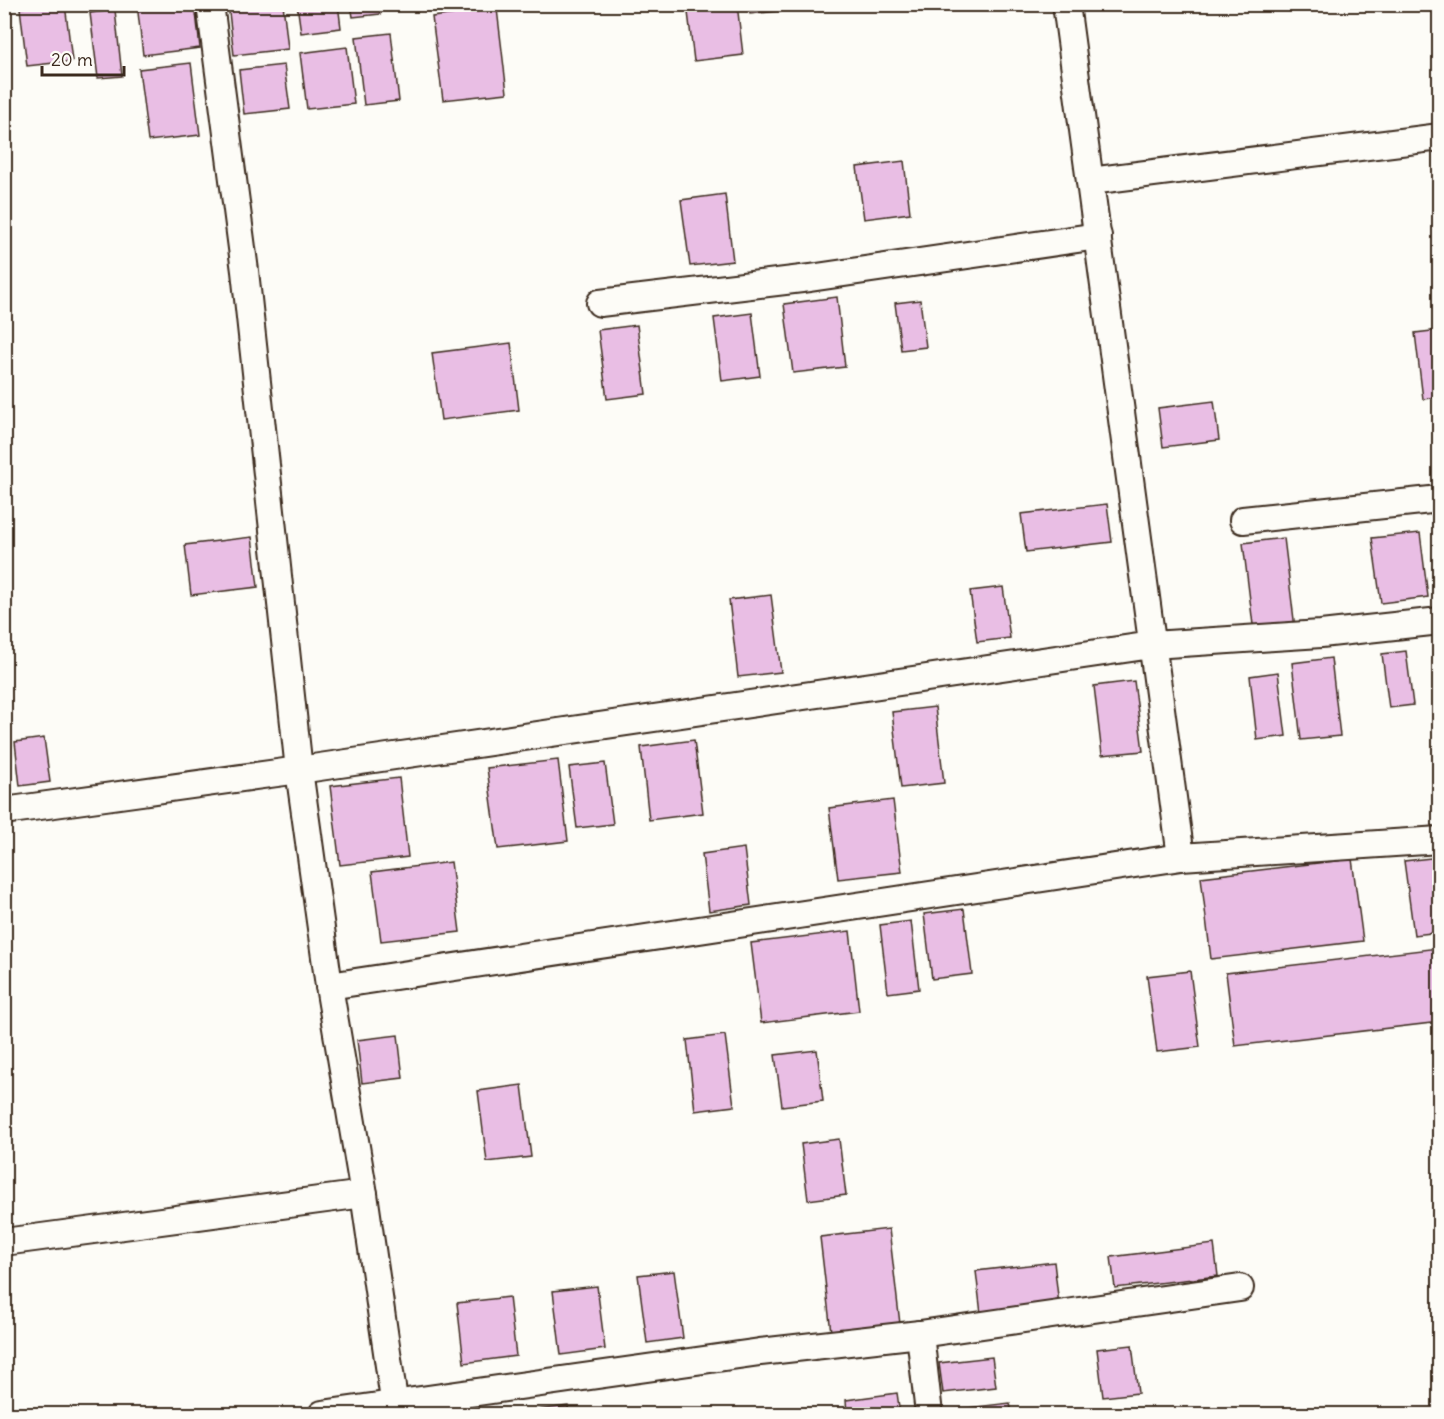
<svg xmlns="http://www.w3.org/2000/svg" width="1444" height="1419" font-family="Delius,sans-serif">
	<style>
		.building { fill: #e9bee4; stroke: #3b2a1e; stroke-width: 1.5 }
		.lines { fill: none; stroke-linecap: round; stroke-linejoin: round }
		.minor-casing { stroke: #3b2a1e; stroke-width: 30 }
		.minor { stroke: #fdfcf7; stroke-width: 26 }
	</style>
	<rect width="100%" height="100%" fill="#fdfcf7"/>
	<filter id="ink" filterUnits="userSpaceOnUse"><feTurbulence type="fractalNoise" baseFrequency=".0167" numOctaves="2"/><feDisplacementMap in="SourceGraphic" scale="12" xChannelSelector="R" yChannelSelector="G"/><feConvolveMatrix kernelMatrix="1 2 1 2 8 2 1 2 1" color-interpolation-filters="sRGB"/></filter>
	<g filter="url(#ink)">
		<g class="building">
			<polygon points="49,4 65,4 72,61 27,66 20,8"/>
			<polygon points="137,4 195,4 200,48 143,55"/>
			<polygon points="228,4 283,4 288,49 234,55"/>
			<polygon points="297,4 338,4 341,28 301,33"/>
			<polygon points="351,4 379,4 380,14 353,17"/>
			<polygon points="687,4 737,4 743,55 694,61"/>
			<polygon points="748,4 796,4 797,9 750,14"/>
			<polygon points="497,9 507,93 443,100 432,17"/>
			<polygon points="115,10 122,76 98,78 90,13"/>
			<polygon points="391,33 399,101 364,105 356,37"/>
			<polygon points="347,47 354,104 307,109 300,53"/>
			<polygon points="191,63 200,135 148,141 139,69"/>
			<polygon points="284,65 290,109 244,114 239,70"/>
			<polygon points="904,161 910,213 864,219 857,167"/>
			<polygon points="725,194 733,261 690,266 681,200"/>
			<polygon points="837,297 845,367 793,373 784,304"/>
			<polygon points="920,300 926,347 901,350 895,303"/>
			<polygon points="752,313 760,376 722,381 714,318"/>
			<polygon points="637,325 646,394 607,399 598,330"/>
			<polygon points="1440,330 1440,397 1423,399 1415,333"/>
			<polygon points="511,343 519,410 441,420 432,353"/>
			<polygon points="1214,401 1219,440 1163,447 1158,408"/>
			<polygon points="1107,504 1112,542 1026,552 1021,514"/>
			<polygon points="1420,533 1428,597 1381,603 1372,538"/>
			<polygon points="252,537 258,587 191,595 185,545"/>
			<polygon points="1284,538 1295,628 1254,633 1243,543"/>
			<polygon points="1003,587 1010,638 977,642 970,591"/>
			<polygon points="771,595 781,672 738,677 729,600"/>
			<polygon points="1406,651 1413,705 1389,708 1382,654"/>
			<polygon points="1331,658 1340,736 1301,740 1292,663"/>
			<polygon points="1278,672 1286,736 1257,740 1250,676"/>
			<polygon points="1134,681 1143,751 1102,755 1094,686"/>
			<polygon points="935,707 944,783 901,788 892,712"/>
			<polygon points="44,738 50,782 20,786 15,742"/>
			<polygon points="694,740 703,813 649,820 641,747"/>
			<polygon points="558,760 568,841 498,849 487,768"/>
			<polygon points="605,763 613,824 577,828 569,767"/>
			<polygon points="399,778 408,857 340,865 330,786"/>
			<polygon points="893,800 902,872 838,879 829,808"/>
			<polygon points="744,848 751,905 709,911 702,854"/>
			<polygon points="1440,857 1440,932 1414,935 1404,861"/>
			<polygon points="1352,859 1363,941 1211,959 1201,877"/>
			<polygon points="451,862 460,932 381,941 372,872"/>
			<polygon points="964,909 972,974 932,979 924,914"/>
			<polygon points="911,921 919,989 888,993 880,925"/>
			<polygon points="850,931 859,1011 761,1023 751,943"/>
			<polygon points="1438,948 1440,1022 1235,1046 1226,973"/>
			<polygon points="1190,971 1200,1047 1157,1052 1147,976"/>
			<polygon points="398,1035 403,1078 362,1083 357,1040"/>
			<polygon points="725,1035 734,1106 695,1111 687,1040"/>
			<polygon points="817,1050 823,1101 782,1106 775,1055"/>
			<polygon points="522,1085 531,1157 487,1162 478,1091"/>
			<polygon points="839,1139 846,1195 808,1200 801,1144"/>
			<polygon points="889,1229 900,1324 831,1332 820,1237"/>
			<polygon points="1214,1244 1218,1276 1115,1288 1111,1257"/>
			<polygon points="1054,1262 1059,1305 981,1314 976,1271"/>
			<polygon points="674,1271 683,1338 647,1343 638,1275"/>
			<polygon points="597,1286 605,1349 561,1355 553,1291"/>
			<polygon points="509,1297 516,1356 464,1363 457,1303"/>
			<polygon points="1132,1345 1138,1393 1103,1397 1097,1349"/>
			<polygon points="992,1357 996,1387 943,1393 939,1363"/>
			<polygon points="897,1393 900,1414 847,1414 846,1400"/>
			<polygon points="1010,1403 1012,1414 942,1414 942,1411"/>
			<polygon points="568,1406 569,1414 521,1414 521,1412"/>
		</g>
		<g class="lines">
			<defs>
				<g id="minor">
					<polyline points="210,4 245,271 299,770 329,986 364,1194 396,1414"/>
					<polyline points="1066,4 1181,857"/>
					<polyline points="1090,181 1440,137"/>
					<polyline points="600,303 810,278 1098,236"/>
					<polyline points="1243,520 1440,499"/>
					<polyline points="4,811 299,770 1152,645 1321,634 1440,621"/>
					<polyline points="329,986 1181,857 1440,840"/>
					<polyline points="4,1242 364,1194"/>
					<polyline points="920,1334 929,1414"/>
					<polyline points="322,1414 760,1352 920,1334 1240,1288"/>
				</g>
			</defs>
			<use href="#minor" class="minor-casing"/>
			<use href="#minor" class="minor"/>
		</g>
	</g>
	<rect width="1444" height="1419" fill="none" stroke="#fdfcf7" stroke-width="24"/>
	<rect x="12" y="12" width="1420" height="1395" fill="none" stroke="#3b2a1e" stroke-width="2" filter="url(#ink)"/>
	<path d="M42 66v9h82v-9" fill="none" stroke="#3b2a1e" stroke-width="3"/>
	<text x="51" y="66" font-size="18" fill="#3b2a1e" stroke="#fdfcf7" stroke-width="4.5" paint-order="stroke">20 m</text>
</svg>
